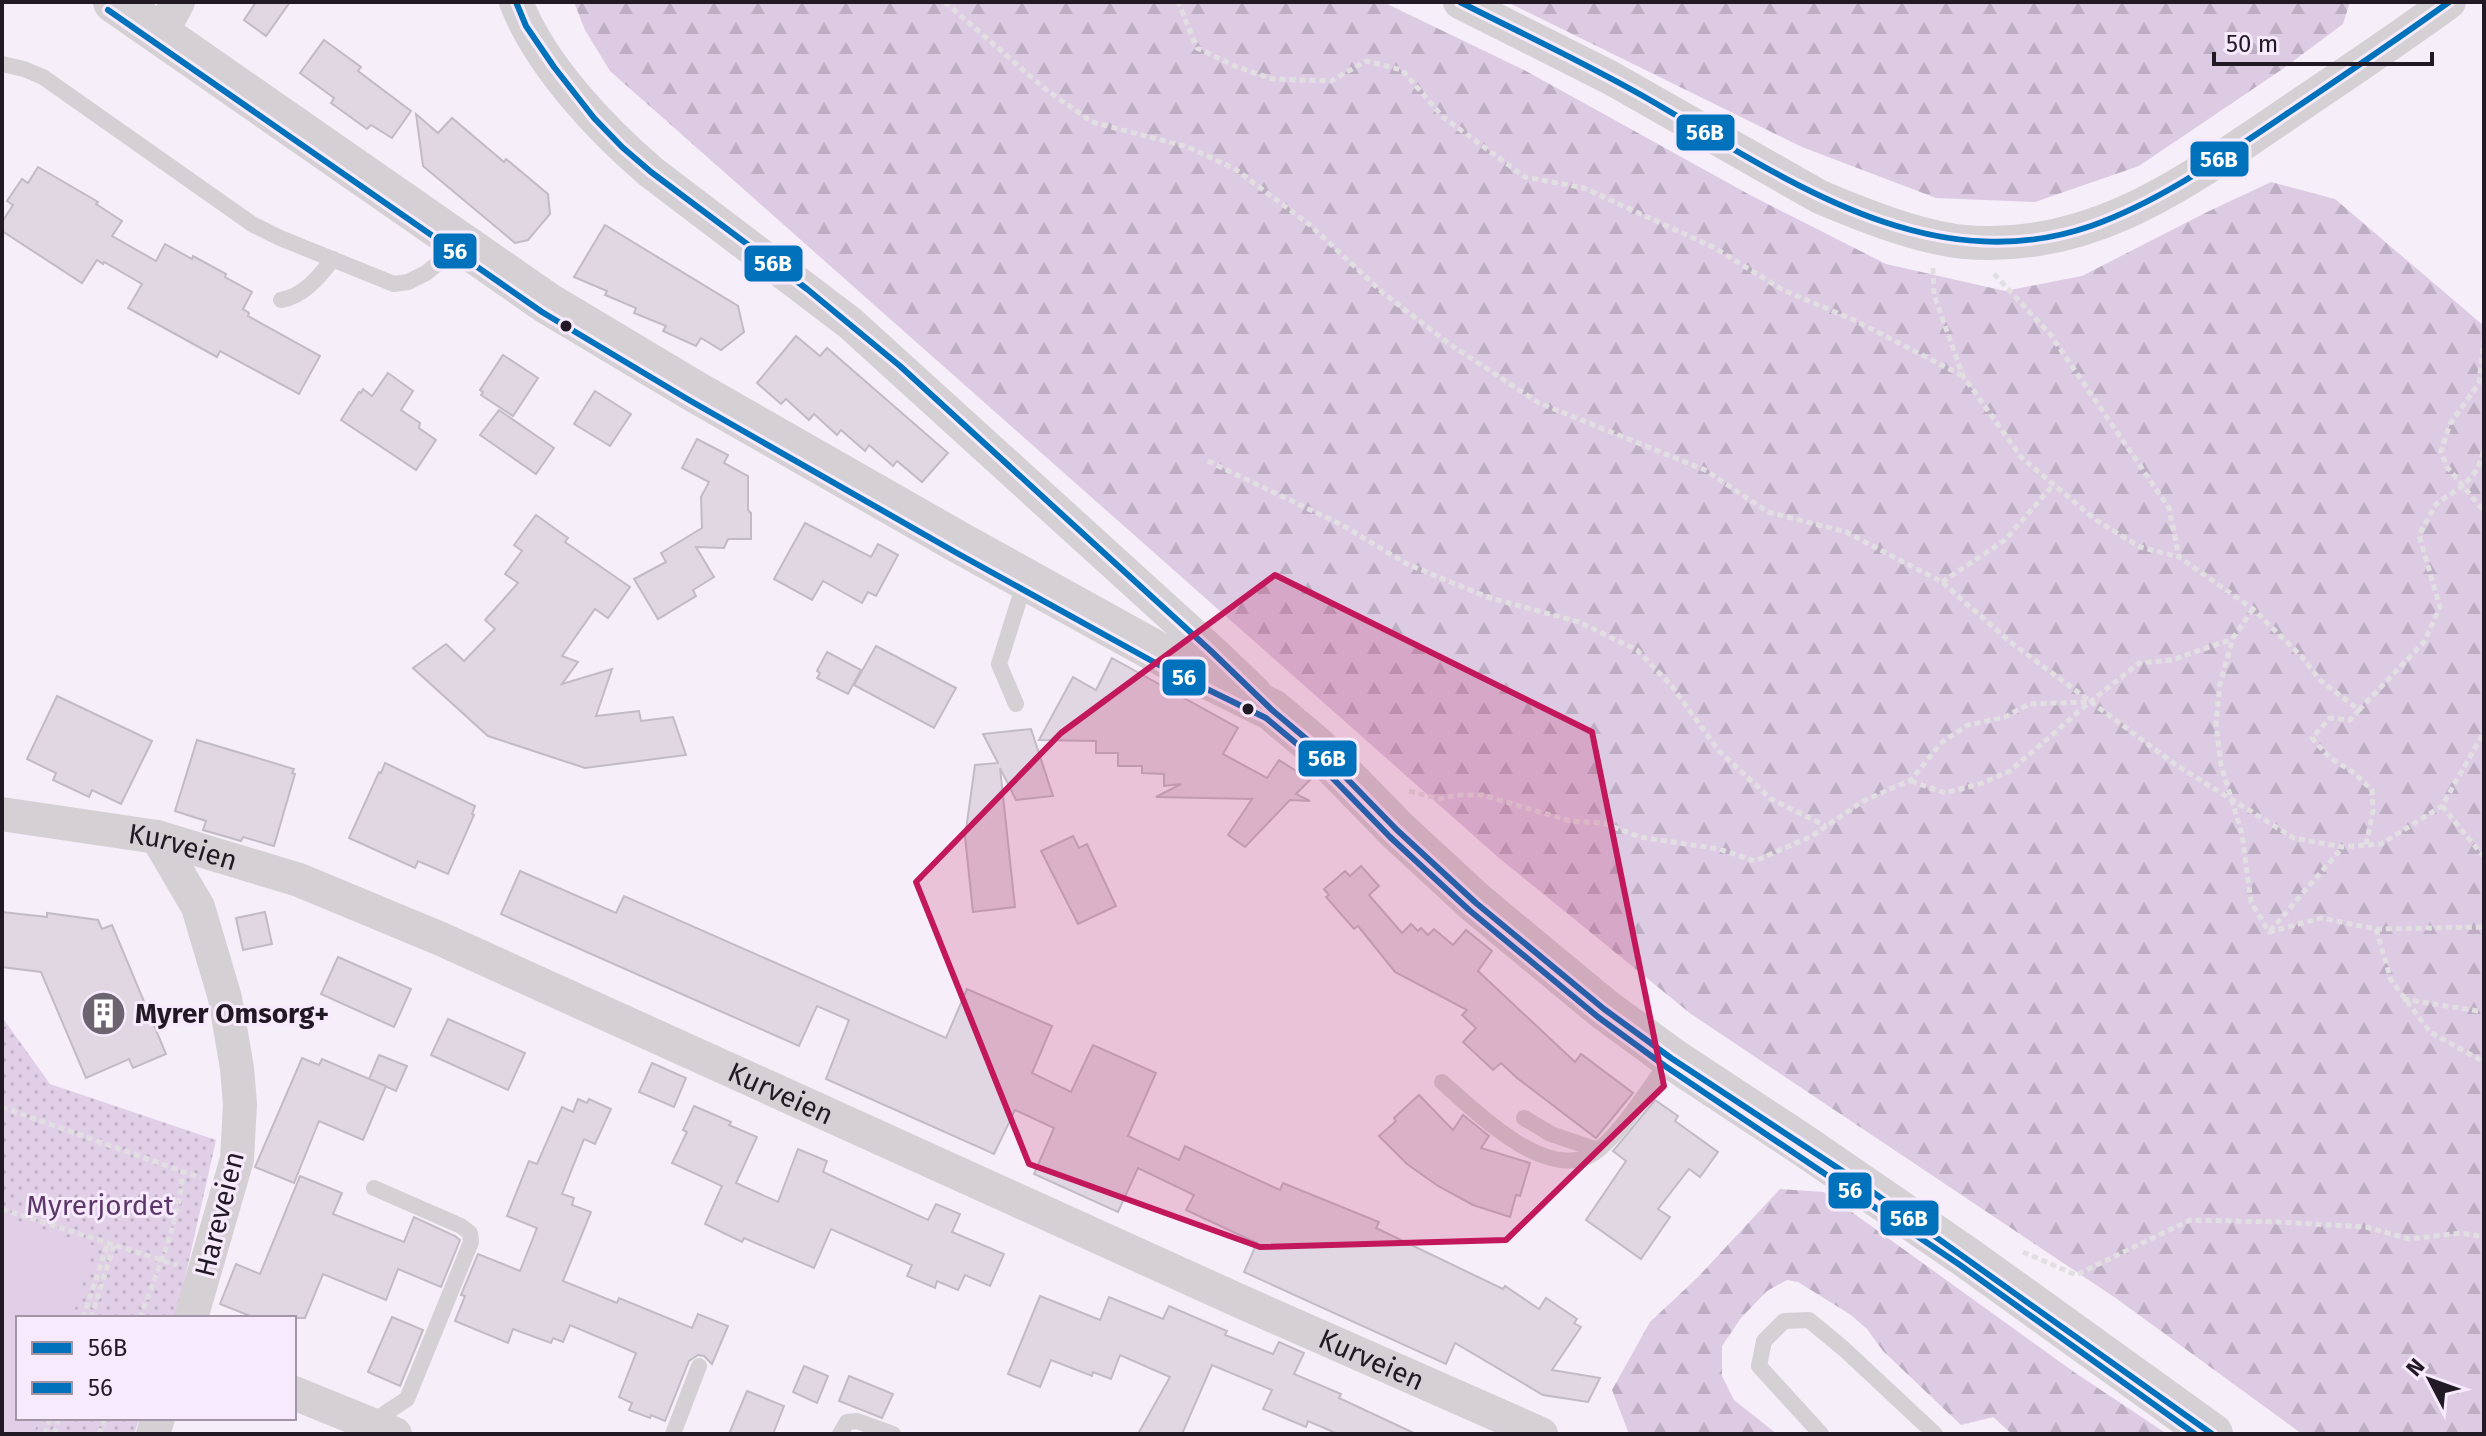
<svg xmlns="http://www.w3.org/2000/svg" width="2486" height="1436" font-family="'Fira Sans',sans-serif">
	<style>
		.forest { fill: url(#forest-firs) }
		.park { fill: url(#park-dots) }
		.pitch { fill: #e0cfe7 }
		.building { fill: #e0d7e3; stroke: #c2bbc5; stroke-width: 2 }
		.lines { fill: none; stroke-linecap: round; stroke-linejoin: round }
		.path { stroke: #e2dfe3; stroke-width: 5; stroke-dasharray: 6 4; stroke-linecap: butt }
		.service { stroke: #d4d0d4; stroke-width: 16 }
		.minor { stroke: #d4d0d4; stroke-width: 34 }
		.tertiary { stroke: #d4d0d4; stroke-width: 42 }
		.bus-1-casing { stroke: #f8eafd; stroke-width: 12 }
		.bus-2-casing { stroke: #f8eafd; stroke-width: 12 }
		.bus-1 { stroke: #0072bc; stroke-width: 6 }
		.bus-2 { stroke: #0072bc; stroke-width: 6 }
		.marked { fill: #c2185b; fill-opacity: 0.2; stroke: #c2185b; stroke-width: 6; stroke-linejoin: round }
		.bus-dot { fill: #211924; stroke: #f8eafd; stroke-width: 3 }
		.labels { text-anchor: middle; stroke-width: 6; stroke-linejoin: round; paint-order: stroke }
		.street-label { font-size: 28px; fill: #211924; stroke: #f8eafd }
		.poi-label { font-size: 28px; font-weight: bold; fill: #211924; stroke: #f8eafd; text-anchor: start }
		.park-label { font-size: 28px; fill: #5b3869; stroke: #f8eafd }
		.line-badge { stroke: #f8eafd; stroke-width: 3 }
		.badge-label { font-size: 22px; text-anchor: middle; font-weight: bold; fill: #fff }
	</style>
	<defs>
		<pattern id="forest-firs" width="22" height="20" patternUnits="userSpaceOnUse" patternTransform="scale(2)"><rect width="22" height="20" fill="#ddcbe4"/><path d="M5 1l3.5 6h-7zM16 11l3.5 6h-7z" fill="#bdaec3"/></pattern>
		<pattern id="park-dots" width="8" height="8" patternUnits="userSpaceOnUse" patternTransform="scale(2)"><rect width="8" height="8" fill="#e0cfe7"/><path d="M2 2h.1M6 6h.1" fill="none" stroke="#c0b1c6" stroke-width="1.8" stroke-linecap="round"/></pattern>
	</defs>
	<rect width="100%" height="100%" fill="#f6eef9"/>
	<g class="forest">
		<polygon points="574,2 1383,2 1526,71 1750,195 1886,264 2005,291 2082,276 2205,213 2271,182 2335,199 2484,326 2484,1434 2302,1434 2117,1299 1691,1014 1499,858 610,71 585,30"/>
		<polygon points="1507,2 2350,2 2343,24 2284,68 2139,166 2035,202 1936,198 1802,147"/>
		<polygon points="1780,1189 1824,1192 2074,1372 2167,1434 2012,1434 1993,1417 1961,1425 1883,1351 1867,1329 1851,1315 1798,1282 1787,1280 1767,1291 1741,1318 1722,1346 1722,1376 1734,1400 1777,1434 1629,1434 1612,1390 1650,1322 1698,1277"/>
	</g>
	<polygon class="park" points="2,1017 50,1084 216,1140 176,1318 18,1318 18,1418 140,1418 134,1434 2,1434"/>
	<polygon class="pitch" points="2,1216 95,1246 72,1318 18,1318 18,1418 39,1418 34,1434 2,1434"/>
	<g class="building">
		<polygon points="256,2 290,2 266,36 244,20"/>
		<polygon points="324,40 361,67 358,71 411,111 392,138 371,125 367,129 331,103 334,98 300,73"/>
		<polygon points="416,114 438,133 452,118 504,162 506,159 548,194 550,214 528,240 515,243 423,166"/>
		<polygon points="38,167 98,202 96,204 122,221 112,236 156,261 165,244 192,259 193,256 226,274 225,277 252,292 243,309 249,313 248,316 320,356 299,394 220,351 217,357 128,308 142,284 104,262 103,264 97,260 82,283 2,231 2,222 13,205 7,201 22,179 28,183"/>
		<polygon points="605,225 738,306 744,332 721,350 701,338 696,346 663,331 666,326 634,313 636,308 605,295 607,291 574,277"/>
		<polygon points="796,336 820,356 827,348 948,453 922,482 897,461 893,466 869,445 865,451 841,430 837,435 814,414 809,420 786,399 781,404 757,383"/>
		<polygon points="503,355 538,378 513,416 481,395 483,392 480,390"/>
		<polygon points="388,373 413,391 401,410 420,423 419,428 436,440 416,470 341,420 359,392 361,393 363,389 372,396"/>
		<polygon points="595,391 631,414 610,446 574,424"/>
		<polygon points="499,410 554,448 536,474 480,435"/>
		<polygon points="697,439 728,455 724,463 748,476 748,510 751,513 751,539 728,539 724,548 696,547 714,577 693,590 696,596 658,619 634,579 666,562 661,553 702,528 701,497 709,482 682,468"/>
		<polygon points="536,515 568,538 565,542 630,587 608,618 595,609 562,656 578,662 562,684 612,669 596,716 639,711 641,721 673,717 686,755 585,768 488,736 413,668 446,644 464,661 495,629 485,620 518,583 505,574 522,551 514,545"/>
		<polygon points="805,523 871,557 878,544 898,555 876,596 868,592 862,603 823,581 812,600 774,579"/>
		<polygon points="876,646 956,688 934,728 854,685"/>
		<polygon points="827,652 861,670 848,694 817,678 820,673 817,671"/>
		<polygon points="1112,658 1238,728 1223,754 1267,778 1279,760 1310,780 1296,794 1310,801 1290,800 1245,847 1228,835 1252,799 1156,797 1181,784 1164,786 1164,774 1142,773 1142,766 1118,766 1118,753 1096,753 1096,741 1039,740 1073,677 1096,690"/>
		<polygon points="57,696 152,741 121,804 92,790 89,797 53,780 56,773 27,759"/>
		<polygon points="1031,729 1053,796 1016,800 1000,768 1015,907 973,912 965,837 975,765 998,763 983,734"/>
		<polygon points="197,740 294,769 292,773 295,774 274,846 243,837 241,841 203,830 206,821 175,811"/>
		<polygon points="385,763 475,806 472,814 474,815 448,874 418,861 415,868 349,838 379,772 381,773"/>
		<polygon points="1073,836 1079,848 1087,844 1116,906 1078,924 1041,851"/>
		<polygon points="1361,866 1379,886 1369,895 1402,933 1411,924 1418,931 1421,928 1428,935 1434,929 1453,945 1466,930 1492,951 1478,971 1575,1062 1581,1054 1633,1093 1596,1138 1517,1078 1501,1063 1493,1070 1463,1042 1476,1028 1462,1015 1467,1010 1395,972 1358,926 1354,929 1326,897 1329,895 1324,889 1345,871 1350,876"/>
		<polygon points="520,871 616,913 624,896 946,1038 967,989 1052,1026 1032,1073 1071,1092 1093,1045 1156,1073 1128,1136 1179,1160 1185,1146 1280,1190 1283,1183 1379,1222 1376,1228 1503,1289 1505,1286 1539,1309 1546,1298 1577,1319 1574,1323 1581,1327 1552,1370 1600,1378 1588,1402 1543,1395 1455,1343 1446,1364 1244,1272 1257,1243 1186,1210 1194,1195 1138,1168 1118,1212 1034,1174 1054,1128 1015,1110 994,1154 826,1079 849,1020 817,1006 799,1046 501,914"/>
		<polygon points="2,912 47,917 47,913 98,920 102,929 112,925 166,1054 133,1068 129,1059 86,1078 41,972 2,967"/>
		<polygon points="265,912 272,944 243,950 236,918"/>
		<polygon points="338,957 411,989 394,1027 321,994"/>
		<polygon points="448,1019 525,1053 508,1090 431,1055"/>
		<polygon points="379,1055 407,1066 396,1091 369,1079"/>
		<polygon points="302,1058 319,1065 322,1059 386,1086 363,1140 319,1121 294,1183 255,1167"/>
		<polygon points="652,1063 686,1078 674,1107 639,1092"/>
		<polygon points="1419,1095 1453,1130 1463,1115 1489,1136 1481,1148 1530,1163 1520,1196 1516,1195 1510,1217 1473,1205 1438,1186 1407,1164 1379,1136 1396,1121 1394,1118"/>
		<polygon points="578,1099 587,1103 589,1099 611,1109 595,1144 584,1139 562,1194 574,1198 572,1205 591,1212 563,1281 617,1303 619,1298 692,1328 698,1314 728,1326 712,1364 704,1356 698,1355 689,1361 665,1421 651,1415 650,1418 629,1410 632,1403 619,1397 636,1353 570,1325 563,1342 553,1338 551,1343 513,1329 508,1343 455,1321 465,1296 461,1295 478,1254 520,1271 537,1228 507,1216 529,1161 537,1164 562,1107 573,1112"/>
		<polygon points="1655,1100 1678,1116 1675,1121 1718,1152 1700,1177 1689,1169 1658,1209 1670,1217 1641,1259 1586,1220 1626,1161 1613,1151"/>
		<polygon points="694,1106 731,1122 729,1125 757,1137 736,1183 778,1202 798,1149 827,1161 823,1172 928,1220 936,1204 960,1214 952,1232 1004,1254 990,1286 965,1275 958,1290 937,1281 935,1288 907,1276 912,1265 831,1229 814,1268 744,1238 742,1242 705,1224 722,1186 672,1163 687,1132 683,1130"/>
		<polygon points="300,1176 342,1193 333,1214 404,1242 414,1217 455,1236 460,1240 441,1287 398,1269 386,1300 323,1274 305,1318 255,1318 220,1304 236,1264 260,1274"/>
		<polygon points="1040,1296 1100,1320 1109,1297 1163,1319 1169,1306 1227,1331 1225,1335 1273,1354 1279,1342 1304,1353 1294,1374 1341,1394 1339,1398 1416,1434 1338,1434 1308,1421 1306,1427 1263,1409 1272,1390 1212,1365 1182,1434 1138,1434 1170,1377 1120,1355 1111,1379 1093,1372 1092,1376 1051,1360 1040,1387 1008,1374"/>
		<polygon points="392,1317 423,1330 400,1386 368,1372"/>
		<polygon points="804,1366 828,1376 817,1403 793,1392"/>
		<polygon points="849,1376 893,1394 882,1418 839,1401"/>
		<polygon points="747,1391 784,1406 773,1434 729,1434"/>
	</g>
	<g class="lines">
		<g class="path">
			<polyline points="945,2 1045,89 1092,122 1188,147 1235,169 1310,225 1383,293 1451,345 1539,403 1705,470 1768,512 1846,532 1942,582 2009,641 2176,765 2294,838 2342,847 2381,844 2442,806 2484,732"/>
			<polyline points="1176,2 1179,4 1197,48 1237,67 1273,79 1331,81 1366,61 1402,70 1443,117 1525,177 1584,188 1713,247 1783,290 1854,320 1963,376"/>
			<polyline points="1933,268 1934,295 1963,376 2022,458 2096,520 2140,547 2179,557"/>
			<polyline points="1994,274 2050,334 2169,508 2179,557 2253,609 2302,657 2320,680 2359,710 2350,720 2330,718 2312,738 2330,758 2353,772 2372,790 2373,811 2366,845"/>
			<polyline points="2484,338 2479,383 2450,424 2441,451 2447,467 2484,511"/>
			<polyline points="1208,461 1342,525 1407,564 1487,597 1579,622 1637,650 1671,685 1719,751 1771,799 1826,826"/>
			<polyline points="1942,582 2005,540 2053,485"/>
			<polyline points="2253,609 2233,638 2220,684 2216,723 2221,765 2242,834 2251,902 2269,932 2321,918 2376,929 2484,927"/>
			<polyline points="2359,710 2424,642 2440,607 2419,535 2436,504 2464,485 2477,470 2484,451"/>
			<polyline points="1911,781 1945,793 1980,784 2010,771 2090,702 2139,663 2172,660 2232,639"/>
			<polyline points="1409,791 1439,799 1457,795 1483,795 1570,821 1603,823 1640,837 1719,849 1755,861 1812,836 1863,801 1911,780 1941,743 1968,725 2005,717 2029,704 2088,702"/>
			<polyline points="2442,806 2484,857"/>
			<polyline points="2376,929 2391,980 2430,1032 2484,1062"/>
			<polyline points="2270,931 2342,848"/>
			<polyline points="2403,999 2484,1012"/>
			<polyline points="2,1107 201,1178"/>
			<polyline points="2,1209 177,1265"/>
			<polyline points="2023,1252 2076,1275 2190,1220 2278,1222 2366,1227 2409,1239 2461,1233 2484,1237"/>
			<polyline points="83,1318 108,1243"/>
			<polyline points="91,1318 114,1245"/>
			<path d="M 140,1318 C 157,1271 180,1221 183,1170"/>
			<polyline points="45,1434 50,1418"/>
			<polyline points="54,1434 59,1418"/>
			<polyline points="99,1434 105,1418"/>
		</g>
		<g class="service">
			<polyline points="2,64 24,69 43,77 252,224 280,238 394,284 408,282 426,273 446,257 456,243"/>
			<path d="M 281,300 C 304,296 319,277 333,259"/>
			<polyline points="1016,704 999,664 1025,581"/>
			<path d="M 1442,1082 C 1474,1110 1544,1181 1591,1155 C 1619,1138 1650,1086 1670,1059"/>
			<polyline points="1524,1118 1551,1134 1598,1150"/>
			<polyline points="369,1424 407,1399 471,1242 470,1233 461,1226 374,1188"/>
			<polyline points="673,1434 699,1366"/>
			<polyline points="840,1434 847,1422 857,1421 893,1434"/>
			<polyline points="1821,1434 1759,1366 1764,1341 1784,1321 1809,1320 1844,1349 1935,1434"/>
		</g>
		<g class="minor">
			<path d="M 516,2 C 540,65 601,129 651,172 L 850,323 L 1211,651 L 1255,693"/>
			<path d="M 1460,2 L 1611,78 L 1820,197 C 1863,215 1917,237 1964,242 C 2086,252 2174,190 2269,126 C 2329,85 2390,45 2449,2"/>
			<polyline points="161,33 178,2"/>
			<path id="s1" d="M 2,814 L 157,837 L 299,880 L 441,939 L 1244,1303 L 1541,1434"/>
			<polyline points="157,837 198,907 225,998 237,1068 240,1104 237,1159 191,1318"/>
			<polyline points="294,1393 395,1434"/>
			<polyline points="153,1434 158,1418"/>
		</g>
		<polyline class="tertiary" points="114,2 547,303 694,391 960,543 1175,662 1272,710 1316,747 1397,830 1476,903 1604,1009 1671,1058 1803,1145 1966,1257 2212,1434"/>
		<defs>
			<g id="bus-1">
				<polyline points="516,2 526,26 554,67 594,118 622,147 651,172 807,289 900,366 1211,651 1272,710 1316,747 1397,830 1476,903 1604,1009 1671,1058 1853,1178 2212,1434"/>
				<path d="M 1460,2 C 1521,33 1583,62 1643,96 C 1779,174 1926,283 2091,226 C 2161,201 2223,157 2285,115 C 2340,78 2395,41 2449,2"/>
			</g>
			<polyline id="bus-2" points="108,10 542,312 689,400 955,552 1170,671 1266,718 1309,754 1390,837 1469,910 1598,1017 1665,1066 1960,1265 2195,1434"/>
		</defs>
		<use href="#bus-1" class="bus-1-casing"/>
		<use href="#bus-2" class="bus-2-casing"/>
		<use href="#bus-1" class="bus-1"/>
		<use href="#bus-2" class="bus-2"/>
	</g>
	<path class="marked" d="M 1275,575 L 1592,732 L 1664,1086 L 1506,1240 L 1260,1247 L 1029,1164 L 916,882 L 1061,733 Z"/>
	<defs>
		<symbol id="building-disc" viewBox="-11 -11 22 22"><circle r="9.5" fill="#6c646f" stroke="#f8eafd"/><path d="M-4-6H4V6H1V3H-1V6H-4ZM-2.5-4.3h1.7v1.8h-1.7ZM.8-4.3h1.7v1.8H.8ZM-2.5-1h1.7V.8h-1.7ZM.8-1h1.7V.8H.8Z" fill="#fff"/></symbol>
	</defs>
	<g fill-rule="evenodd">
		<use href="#building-disc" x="78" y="988" width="51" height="51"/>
	</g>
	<g class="bus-dot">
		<circle cx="566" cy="326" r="7"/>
		<circle cx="1248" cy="709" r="7"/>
	</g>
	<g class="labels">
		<g class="street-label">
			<text dy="10" stroke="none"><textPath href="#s1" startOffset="184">Kurveien</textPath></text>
			<text dy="10" stroke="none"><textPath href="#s1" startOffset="832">Kurveien</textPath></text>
			<text transform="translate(219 1214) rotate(-76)" y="10">Hareveien</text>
			<text dy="10" stroke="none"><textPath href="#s1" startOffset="1480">Kurveien</textPath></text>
		</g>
		<g class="poi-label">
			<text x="135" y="1023">Myrer Omsorg+</text>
		</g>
		<g class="park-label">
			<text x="100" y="1215">Myrerjordet</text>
		</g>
	</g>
	<g class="line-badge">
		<rect x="1675" y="113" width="61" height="39" rx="8" fill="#0072bc"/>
		<rect x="2189" y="140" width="61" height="38" rx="8" fill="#0072bc"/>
		<rect x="432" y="232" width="46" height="38" rx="8" fill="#0072bc"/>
		<rect x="743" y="244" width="61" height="39" rx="8" fill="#0072bc"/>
		<rect x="1161" y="658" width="46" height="39" rx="8" fill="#0072bc"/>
		<rect x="1297" y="739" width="61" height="39" rx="8" fill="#0072bc"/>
		<rect x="1827" y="1171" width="46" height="39" rx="8" fill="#0072bc"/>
		<rect x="1879" y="1199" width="61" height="38" rx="8" fill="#0072bc"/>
	</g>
	<g class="badge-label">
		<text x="1705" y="140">56B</text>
		<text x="2219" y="167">56B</text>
		<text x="455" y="259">56</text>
		<text x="773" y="271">56B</text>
		<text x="1184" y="685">56</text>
		<text x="1327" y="766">56B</text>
		<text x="1850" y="1198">56</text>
		<text x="1909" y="1226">56B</text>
	</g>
	<rect width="2486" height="1436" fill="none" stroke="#211924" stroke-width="8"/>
	<rect x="16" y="1316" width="280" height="104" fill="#f8eafd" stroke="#a296a6" stroke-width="2"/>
	<rect x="32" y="1342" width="40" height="12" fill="#0072bc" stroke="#a296a6" stroke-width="2"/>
	<text x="88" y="1356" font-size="24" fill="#211924">56B</text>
	<rect x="32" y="1382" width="40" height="12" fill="#0072bc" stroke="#a296a6" stroke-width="2"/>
	<text x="88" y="1396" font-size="24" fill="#211924">56</text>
	<g transform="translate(2430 1380) rotate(311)" stroke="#f8eafd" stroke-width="6" paint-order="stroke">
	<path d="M0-6L14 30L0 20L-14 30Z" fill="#211924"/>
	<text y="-12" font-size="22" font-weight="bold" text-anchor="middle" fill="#211924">N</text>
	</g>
	<path d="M2214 52v12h218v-12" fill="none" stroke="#211924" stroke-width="4"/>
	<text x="2226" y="52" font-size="24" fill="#211924" stroke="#f8eafd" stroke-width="6" paint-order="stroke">50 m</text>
</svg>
